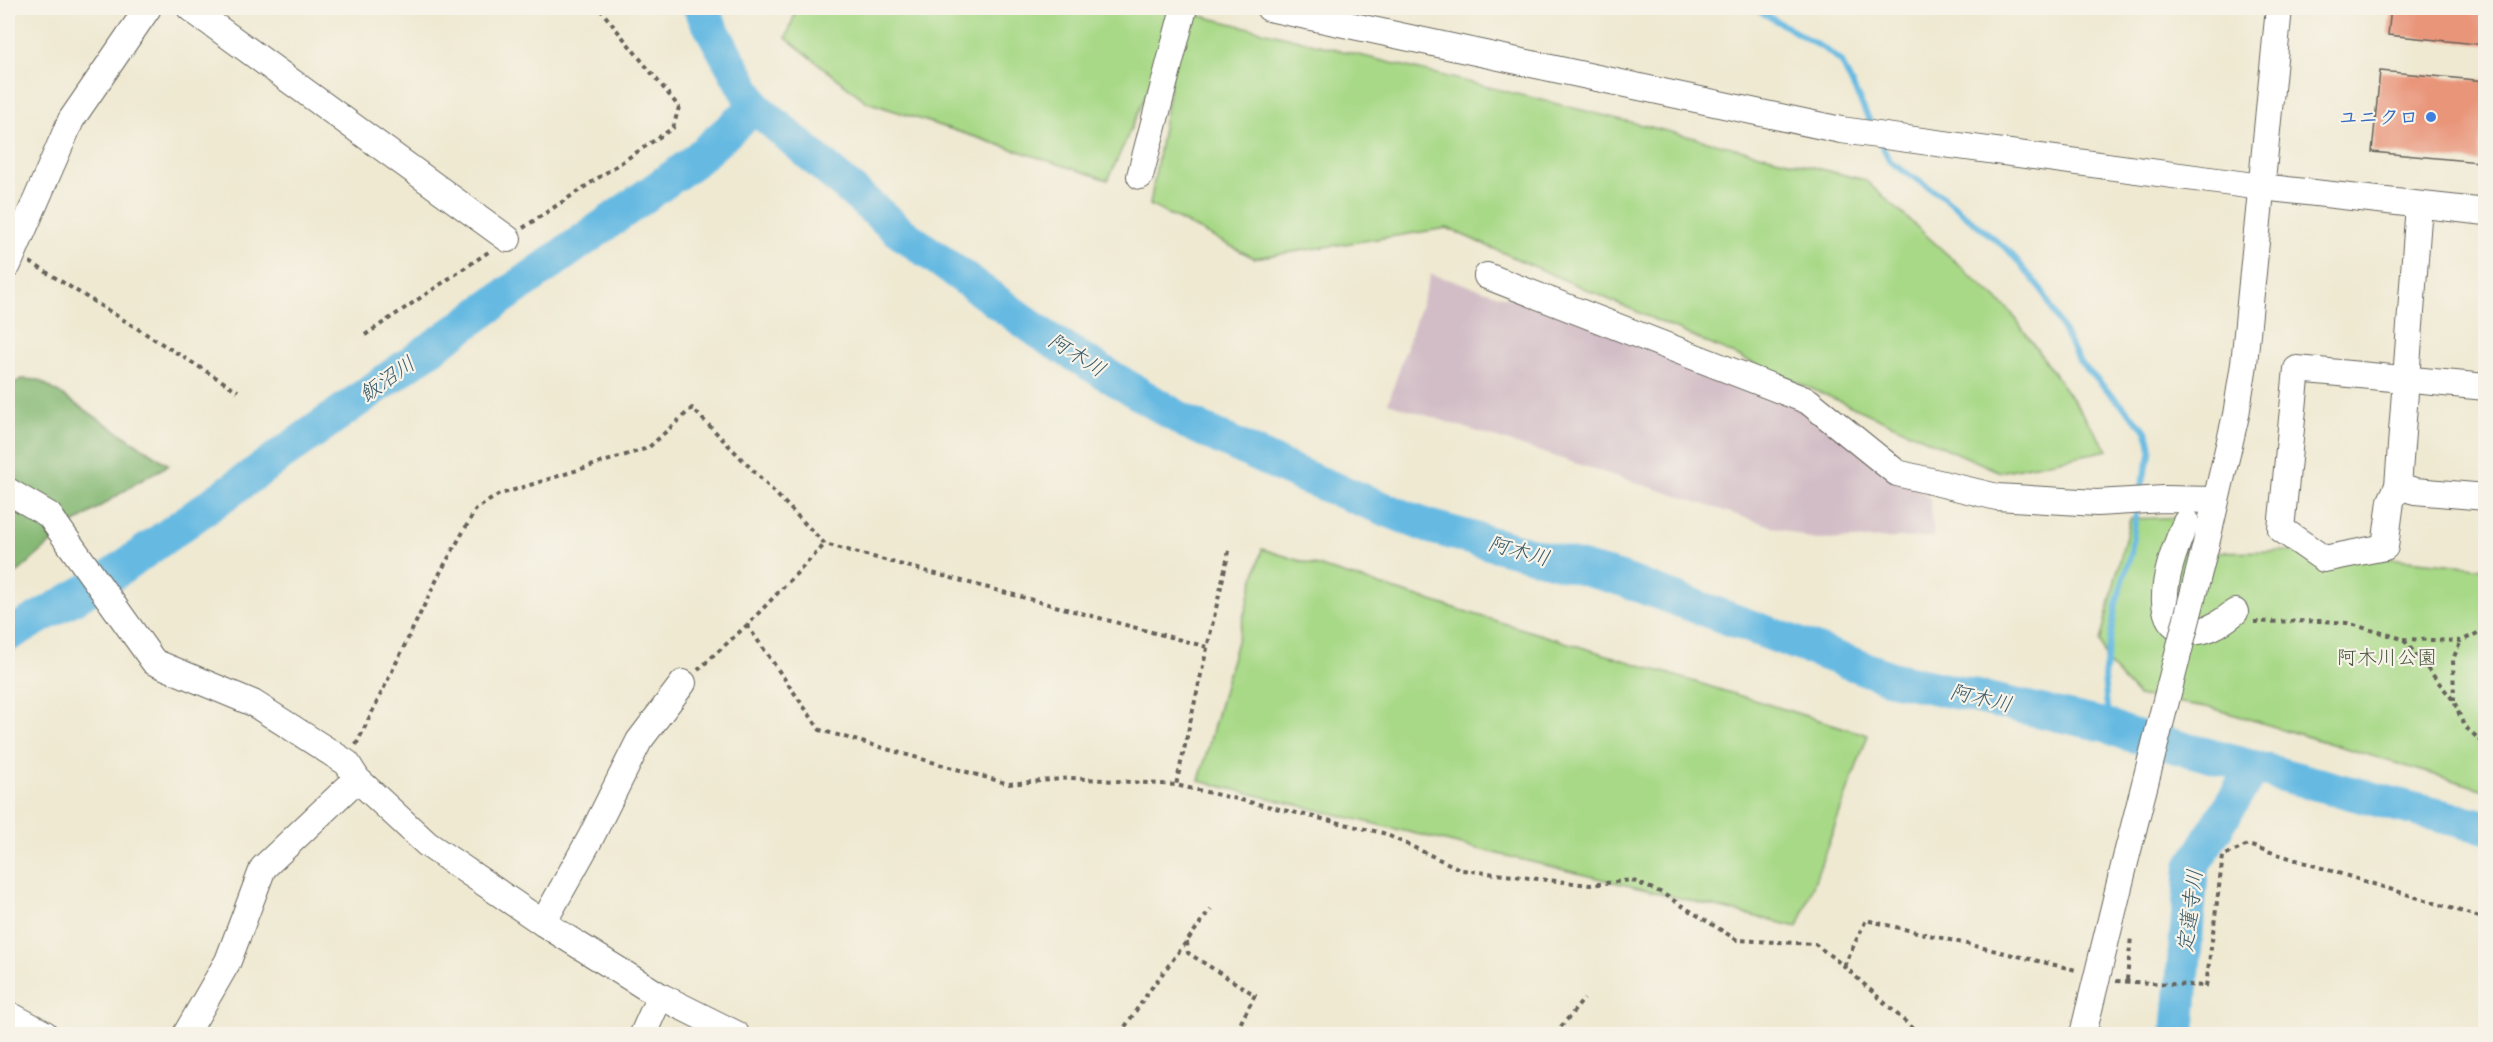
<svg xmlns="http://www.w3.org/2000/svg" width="2493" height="1042" font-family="Mali,'Klee One',sans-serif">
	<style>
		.industrial { fill: #d2bdc6 }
		.green { fill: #a8d987; stroke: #627a52; stroke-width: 1.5 }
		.forest { fill: #86b974; stroke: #516a48; stroke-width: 1.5 }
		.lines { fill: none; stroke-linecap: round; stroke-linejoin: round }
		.stream { stroke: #66bae2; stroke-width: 6 }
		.river { stroke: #66bae2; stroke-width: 34 }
		.building { fill: #e9957a }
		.minor-casing { stroke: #66645c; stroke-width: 28 }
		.path { stroke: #66645c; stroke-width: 4; stroke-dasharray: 4.5 4.5; stroke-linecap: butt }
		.minor { stroke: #fff; stroke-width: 26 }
		.minor-bridge-casing { stroke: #66645c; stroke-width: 28; stroke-linecap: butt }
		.minor-bridge { stroke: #fff; stroke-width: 26 }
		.shop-dot { fill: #3f7fe0; stroke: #f7f3e8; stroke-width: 2 }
		.labels { text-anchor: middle; stroke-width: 4.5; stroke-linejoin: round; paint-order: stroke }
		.shop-label { font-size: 20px; font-weight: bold; fill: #366cbe; stroke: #f7f3e8; text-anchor: end }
		.park-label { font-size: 20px; fill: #46553c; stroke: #f7f3e8 }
		.water-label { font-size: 21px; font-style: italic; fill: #3a5b6b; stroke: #f7f3e8 }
	</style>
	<rect width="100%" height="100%" fill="#f7f3e8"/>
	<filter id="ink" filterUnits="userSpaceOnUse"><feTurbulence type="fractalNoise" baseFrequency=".0167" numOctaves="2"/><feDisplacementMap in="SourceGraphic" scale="12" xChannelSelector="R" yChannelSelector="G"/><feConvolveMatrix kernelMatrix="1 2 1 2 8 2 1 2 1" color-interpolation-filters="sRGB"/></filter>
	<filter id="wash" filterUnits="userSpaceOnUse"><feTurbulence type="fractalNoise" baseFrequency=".008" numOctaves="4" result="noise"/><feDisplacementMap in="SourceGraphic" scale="24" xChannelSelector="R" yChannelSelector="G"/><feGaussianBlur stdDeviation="1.35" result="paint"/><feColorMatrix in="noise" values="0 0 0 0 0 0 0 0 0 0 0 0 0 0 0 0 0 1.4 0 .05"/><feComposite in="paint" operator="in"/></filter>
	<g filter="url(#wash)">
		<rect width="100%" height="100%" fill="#efe9d2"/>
		<polygon class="industrial" points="1431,274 1672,348 1808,401 1930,499 1934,537 1815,540 1388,403"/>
		<g class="green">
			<polygon points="797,8 1169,8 1865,180 2010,311 2108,450 2000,472 1447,228 1254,258 1150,205 1182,14 1108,180 867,102 786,38"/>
			<polygon points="2193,517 2182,552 2319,551 2485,568 2485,790 2212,708 2138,696 2108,664 2100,642 2130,519"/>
			<polygon points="1262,549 1868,735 1798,927 1199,781"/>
		</g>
		<polygon class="forest" points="21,379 39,380 169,465 138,482 70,526 8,581 8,388"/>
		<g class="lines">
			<g class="stream">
				<polyline points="1754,8 1828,51 1842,63 1873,128"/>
				<path d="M 1880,142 L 1890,162 L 1942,196 L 2009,251 L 2042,290 L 2079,361 L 2144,428 C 2160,451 2142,471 2139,495"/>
				<polyline points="2109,726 2104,677 2116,604 2131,554 2137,505"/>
			</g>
			<g class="river">
				<path d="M 700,8 L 755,107 L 900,232 L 1050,340 L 1186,422 L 1305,477 L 1427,526 L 1621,579 L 1891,678 L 2109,726 L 2124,733 C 2244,764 2364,798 2486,827"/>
				<polyline points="8,635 102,582 692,163 755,107"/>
				<polyline points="2178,1034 2192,867 2254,767"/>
			</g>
		</g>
		<g id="blocks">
			<g class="building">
				<polygon points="2391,8 2486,8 2486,45 2388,35"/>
				<polygon points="2380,71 2486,81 2479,162 2372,152"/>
			</g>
		</g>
	</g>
	<g filter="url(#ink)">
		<use href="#blocks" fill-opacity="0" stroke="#66645c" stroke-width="1.5"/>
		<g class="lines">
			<defs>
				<g id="minor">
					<polyline points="190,8 508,239"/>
					<polyline points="1269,8 1841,130 2261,187 2486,212"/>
					<polyline points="1140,176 1184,8"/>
					<polyline points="2419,205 2398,486 2415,491 2486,497"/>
					<polyline points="8,265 71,120 148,8"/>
					<polyline points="1487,276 1808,401 1897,473 1997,497 2097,503 2164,499 2215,500"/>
					<polyline points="2398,486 2391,501 2385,547 2324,559 2281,529 2297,369 2486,387"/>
					<polyline points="8,491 49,515 154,662 253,703 347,763 357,779 427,844 543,923 660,996 736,1034"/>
					<path d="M 2186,522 C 2175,547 2145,620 2185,630 C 2204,635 2220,624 2235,612"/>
					<polyline points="2206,544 2236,415 2244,364 2279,8"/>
					<polyline points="543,923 591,837 639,741 683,683"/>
					<polyline points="8,1014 45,1034"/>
					<polyline points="186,1034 228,961 263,868 357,779"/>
					<polyline points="643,1034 660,996"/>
					<polyline points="2083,1034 2127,854"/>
				</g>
			</defs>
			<use href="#minor" class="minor-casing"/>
			<g class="path">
				<polyline points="523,228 673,128 679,107 599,8"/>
				<polyline points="30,262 238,391"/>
				<polyline points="365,335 490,251"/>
				<polyline points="1229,551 1176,785 1383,833 1462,870 1590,885 1631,880 1660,892 1737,940 1815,944 1844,966 1919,1034"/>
				<polyline points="2254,622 2324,621 2347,623 2403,639 2454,701 2464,726 2486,745"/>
				<polyline points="747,625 820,730 1009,784 1071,778 1176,785"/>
				<polyline points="2403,639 2461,641 2486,629"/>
				<polyline points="698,670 747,625 825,544"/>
				<polyline points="2454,701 2453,659 2461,641"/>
				<polyline points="356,745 441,571 476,509 498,495 648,448 692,408 825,544 1207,647"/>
				<polyline points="1187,942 1188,953 1255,995 1235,1034"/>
				<polyline points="1844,966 1866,920 2076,970"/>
				<polyline points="2127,980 2131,936"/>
				<polyline points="2116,981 2206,986 2223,856 2248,845 2486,919"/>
				<polyline points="1120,1034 1150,990 1211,909"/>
				<polyline points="1555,1034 1584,999"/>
			</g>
			<use href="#minor" class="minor"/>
			<defs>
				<polyline id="minor-bridge" points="2127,854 2206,544"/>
			</defs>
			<use href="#minor-bridge" class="minor-bridge-casing"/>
			<use href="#minor-bridge" class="minor-bridge"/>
		</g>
	</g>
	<circle class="shop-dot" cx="2431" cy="117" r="6"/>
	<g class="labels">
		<g class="shop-label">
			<text x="2419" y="124">ユニクロ</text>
		</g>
		<g class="park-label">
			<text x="2387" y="664">阿木川公園</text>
		</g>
		<g class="water-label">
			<text transform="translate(1077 355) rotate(32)" y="7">阿木川</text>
			<text transform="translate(387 379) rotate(-35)" y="7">飯沼川</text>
			<text transform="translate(1519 551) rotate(15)" y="7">阿木川</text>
			<text transform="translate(1981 698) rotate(13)" y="7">阿木川</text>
			<text transform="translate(2190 911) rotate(-83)" y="7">定蓮寺川</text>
		</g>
	</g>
	<rect width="2493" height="1042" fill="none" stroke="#f7f3e8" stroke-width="30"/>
</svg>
